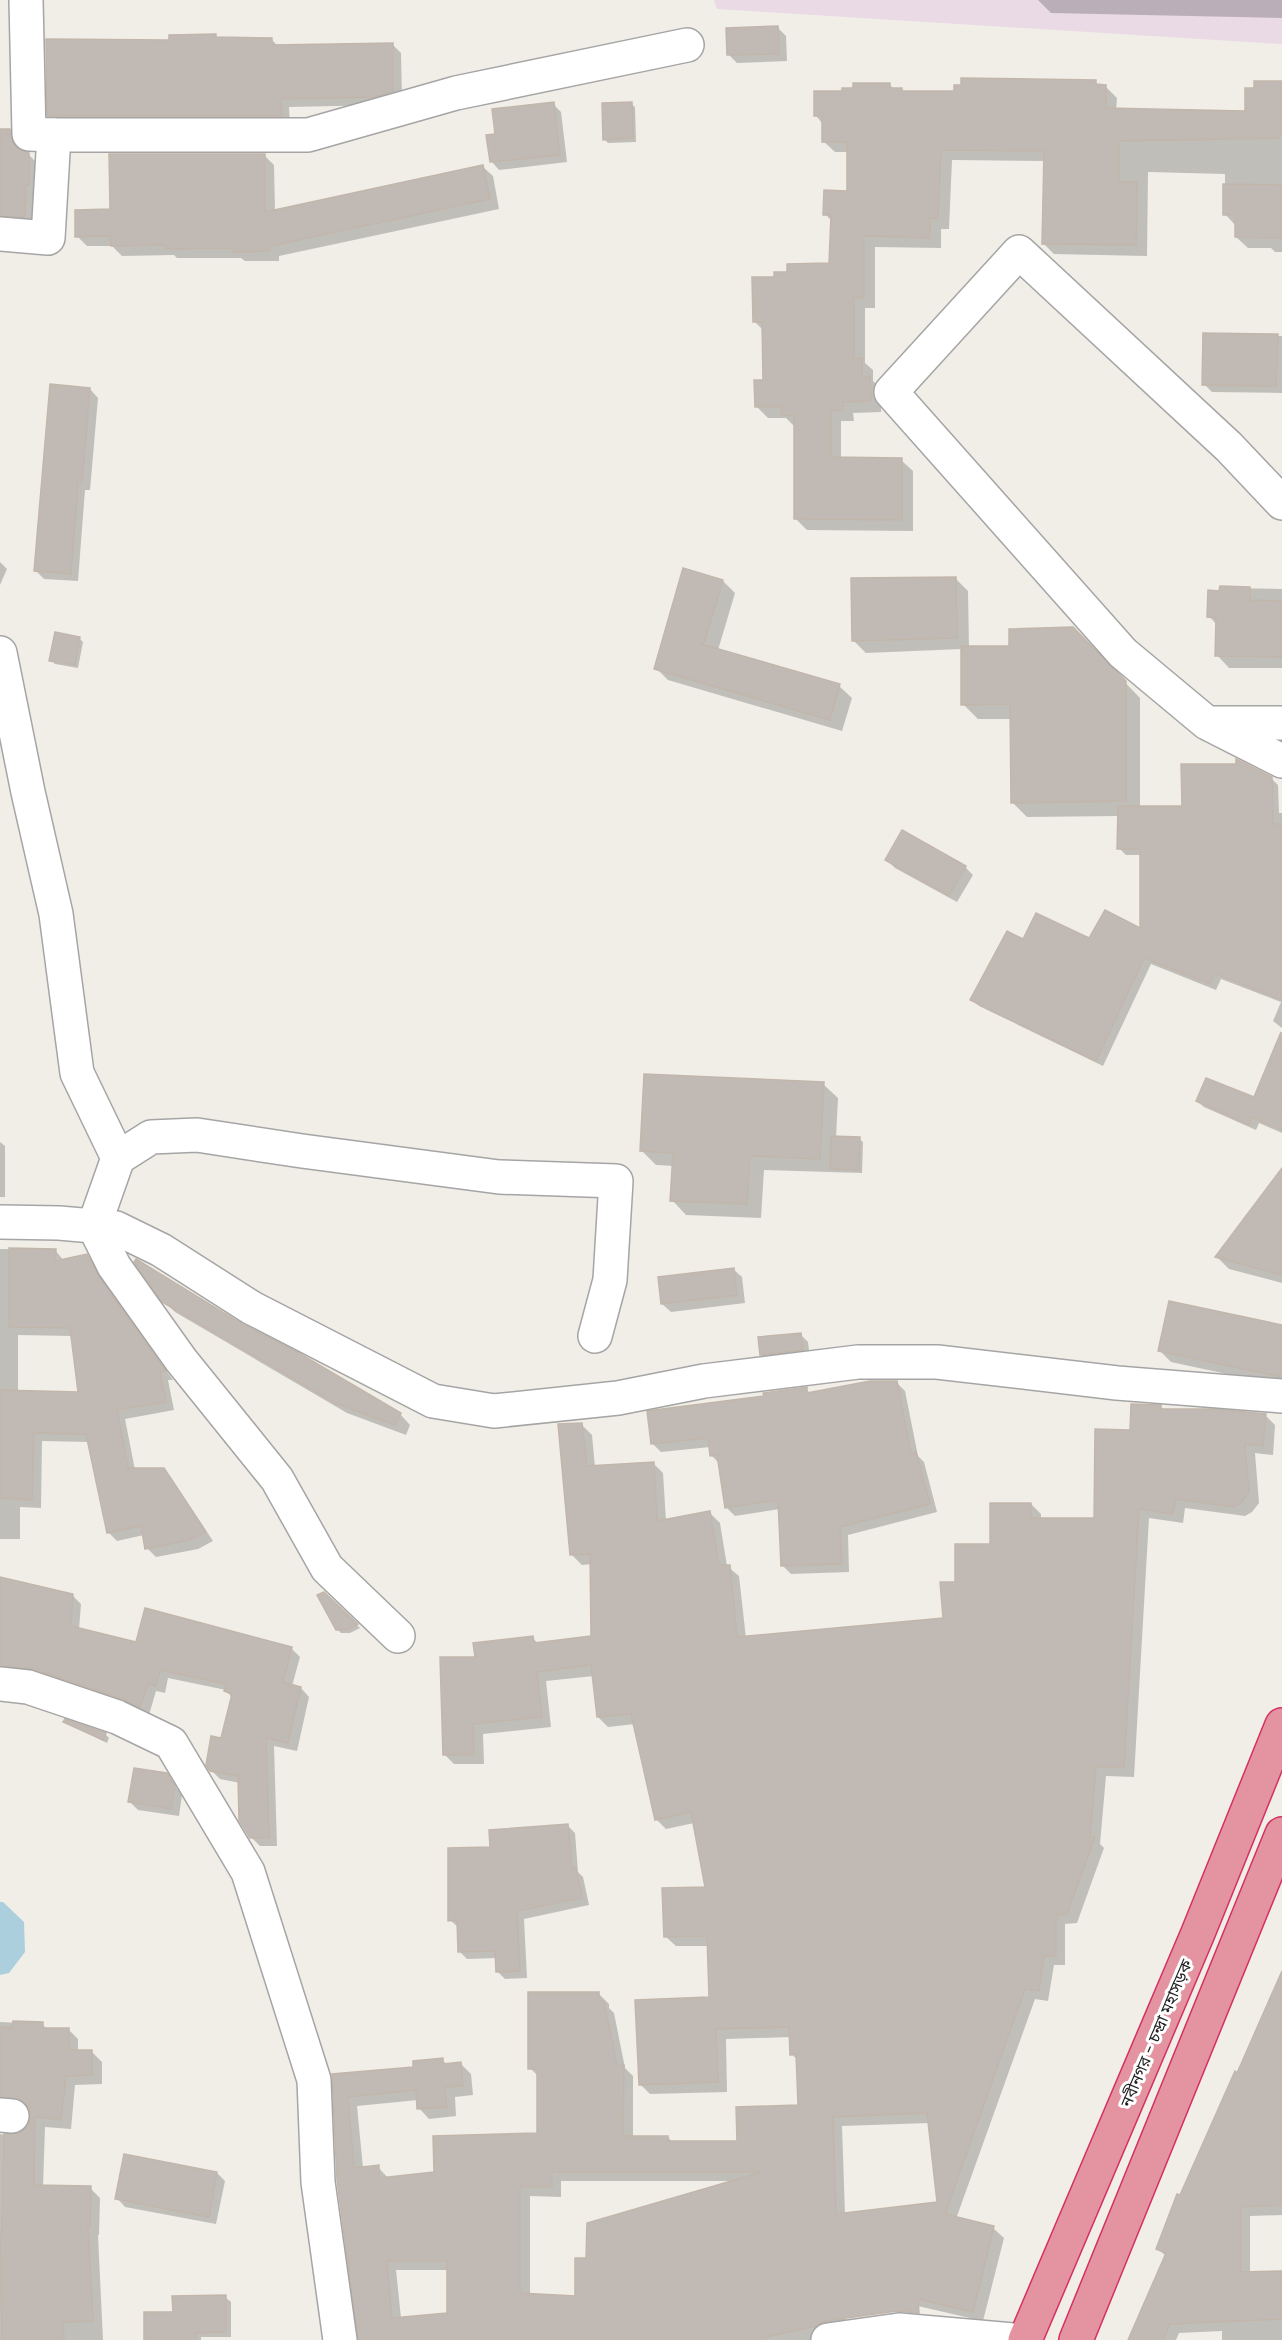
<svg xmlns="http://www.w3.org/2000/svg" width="1282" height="2340" font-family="Poppins,'Noto Sans Bengali',sans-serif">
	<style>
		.industrial { fill: #e9dae6 }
		.water { fill: #abcfdc }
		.shadow { fill: #0003; fill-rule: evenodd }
		.building { fill: #c1bab4; stroke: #c2b6ab; stroke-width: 1.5; fill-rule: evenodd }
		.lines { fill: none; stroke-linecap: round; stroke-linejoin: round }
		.minor-casing { stroke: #a5a5a5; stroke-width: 36 }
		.highway-casing { stroke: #d43062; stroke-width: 36 }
		.minor { stroke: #fff; stroke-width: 33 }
		.highway { stroke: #e494a0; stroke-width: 33 }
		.labels { text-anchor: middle; stroke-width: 6; stroke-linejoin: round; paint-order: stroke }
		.street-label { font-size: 16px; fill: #212121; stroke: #fff }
	</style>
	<rect width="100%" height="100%" fill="#f1eee8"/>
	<polygon class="industrial" points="714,0 1282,0 1282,44 717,9"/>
	<polygon class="water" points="0,1902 3,1902 24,1922 25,1952 9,1973 0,1975"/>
	<g class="shadow">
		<polygon points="1038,0 1282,0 1282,18 1051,13"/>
		<polygon points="778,28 786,36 787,61 737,63 729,55"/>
		<polygon points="215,36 218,39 271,39 278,46 392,44 401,53 402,100 383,105 289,107 290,125 58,124 49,115 170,41"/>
		<polygon points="1095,82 1100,86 1105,86 1117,98 1116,110 1246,113 1282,83 1282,252 1275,252 1271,248 1248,248 1236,237 1236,226 1225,214 1225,174 1148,172 1147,256 1054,254 1043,243 1045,161 952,160 949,229 941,229 941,248 875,247 875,308 865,308 865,363 873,370 873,381 881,389 881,412 853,413 854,421 841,421 841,459 901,460 913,471 913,531 807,530 796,519 794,426 786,418 768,418 757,407 764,381 763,330 755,322 775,278 831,265 832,221 825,214 849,193 849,152 835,152 823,141 823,124 816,116 843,93 890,85 895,90 902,90 905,93 955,93"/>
		<polygon points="553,104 561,112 567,162 499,170 491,161 497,136"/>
		<polygon points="631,104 635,107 636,142 608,143 604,139"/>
		<polygon points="0,130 10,130 21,141 23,153 28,154 39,165 35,228 0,226"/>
		<polygon points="264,155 274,165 275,211 482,166 493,176 499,209 279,256 279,261 245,261 241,258 177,258 174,255 122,256 112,246 87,246 77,236 112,211"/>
		<polygon points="1204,335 1282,336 1282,393 1212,392 1204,384"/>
		<polygon points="90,389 98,398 90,490 85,490 78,581 44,579 36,571"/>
		<polygon points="0,562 7,569 0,585"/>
		<polygon points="956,579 968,591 969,648 1088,644 1140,698 1140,807 1183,808 1271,778 1278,785 1279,813 1282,813 1282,1028 1273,1021 1281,1002 1221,979 1216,990 1151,964 1103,1066 979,1006 972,1000 1090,940 1142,931 1142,855 1126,855 1119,848 1119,816 1027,817 1012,802 1011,719 978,719 963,704 962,649 866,653 854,641"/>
		<polygon points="723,581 735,593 718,650 839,686 852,698 842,731 668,680 656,668"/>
		<polygon points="1221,588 1282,589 1282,668 1229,668 1217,655 1217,625 1209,616"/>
		<polygon points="79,638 83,642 78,668 55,664 51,660"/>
		<polygon points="887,860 965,867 973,875 957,902 895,868"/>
		<polygon points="1282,1034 1282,1133 1259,1123 1256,1130 1204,1107 1197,1101 1255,1099"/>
		<polygon points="823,1084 838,1098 836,1138 859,1139 863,1142 862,1173 764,1170 761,1218 686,1215 672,1200 674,1166 656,1165 642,1151"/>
		<polygon points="0,1142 5,1146 5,1197 0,1197"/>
		<polygon points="1282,1170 1282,1283 1229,1269 1217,1257"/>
		<path d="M 0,1249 L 55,1250 L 64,1261 L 87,1256 L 96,1265 L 107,1287 L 173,1380 L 168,1380 L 174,1410 L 125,1419 L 135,1470 L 163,1470 L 172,1479 L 213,1541 L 198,1549 L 156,1557 L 147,1548 L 144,1535 L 117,1541 L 109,1533 L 89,1442 L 42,1441 L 41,1508 L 20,1507 L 20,1539 L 0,1539 ZM 18,1335 L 72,1336 L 80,1394 L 18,1392 Z"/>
		<polygon points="733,1269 742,1277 745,1303 671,1312 662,1304"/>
		<polygon points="163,1301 241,1325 400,1414 410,1425 406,1435 347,1413 175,1312"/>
		<polygon points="1282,1326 1282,1386 1171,1362 1160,1351"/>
		<polygon points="800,1334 808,1342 810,1358 769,1363 761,1355"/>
		<polygon points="896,1382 905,1391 918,1456 924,1462 937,1512 848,1535 849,1572 791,1574 783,1566 780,1509 735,1516 726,1507 720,1464 711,1455 710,1447 661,1452 652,1443 765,1397 806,1389 811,1394"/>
		<path d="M 1161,1407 L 1164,1410 L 1265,1415 L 1275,1425 L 1273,1455 L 1255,1453 L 1259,1503 L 1252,1512 L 1245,1516 L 1185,1508 L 1183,1523 L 1149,1518 L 1134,1777 L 1106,1776 L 1100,1844 L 1104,1848 L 1077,1923 L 1065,1924 L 1065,1965 L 1054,1965 L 1048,2001 L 1035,1999 L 956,2219 L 993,2228 L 1004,2238 L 983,2321 L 835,2287 L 828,2313 L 847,2320 L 855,2328 L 823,2340 L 360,2340 L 333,2075 L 415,2068 L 442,2060 L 448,2065 L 461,2064 L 471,2074 L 473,2095 L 455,2097 L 456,2116 L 429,2119 L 419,2108 L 418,2100 L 357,2106 L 363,2168 L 378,2167 L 388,2178 L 435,2173 L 539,2135 L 539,2077 L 530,2068 L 599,1994 L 609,2004 L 609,2008 L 614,2013 L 625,2068 L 633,2076 L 633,2137 L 668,2137 L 673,2143 L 739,2143 L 799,2107 L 798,2060 L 791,2054 L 791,2037 L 726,2039 L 727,2092 L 650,2094 L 640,2084 L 710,1999 L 709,1946 L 676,1946 L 665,1936 L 707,1888 L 694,1823 L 666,1829 L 656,1819 L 635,1724 L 608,1727 L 598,1717 L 594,1676 L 546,1681 L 551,1727 L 483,1734 L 484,1764 L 454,1764 L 444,1754 L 476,1658 L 533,1638 L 538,1644 L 593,1637 L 592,1564 L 582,1565 L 572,1555 L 582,1425 L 592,1435 L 595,1467 L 653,1463 L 663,1473 L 666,1521 L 710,1513 L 720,1523 L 727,1566 L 739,1576 L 746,1638 L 945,1620 L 957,1583 L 1031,1504 L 1041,1514 L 1041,1520 L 1095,1520 L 1132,1431 ZM 929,2123 L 938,2204 L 845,2214 L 842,2126 ZM 561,2181 L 732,2181 L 587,2259 L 577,2297 L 530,2295 L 530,2196 L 561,2197 ZM 396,2270 L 448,2270 L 448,2315 L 401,2318 Z"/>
		<polygon points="0,1578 72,1595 81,1604 79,1629 137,1644 291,1648 300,1657 292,1686 301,1688 309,1697 297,1751 274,1746 277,1846 260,1846 251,1837 240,1783 220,1779 211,1770 222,1740 232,1698 226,1690 168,1678 165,1693 156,1691 149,1715 0,1676"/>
		<polygon points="324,1593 360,1628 350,1633 341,1633 337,1629"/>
		<polygon points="65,1722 105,1734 109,1738 107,1743"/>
		<polygon points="166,1774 182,1795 179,1816 138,1810 130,1802"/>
		<polygon points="568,1826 575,1833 578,1872 583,1877 589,1905 524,1919 527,1978 505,1979 497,1971 497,1958 467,1959 459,1951 458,1927 450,1920 492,1848"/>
		<polygon points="1282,1974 1282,2215 1250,2216 1250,2273 1282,2272 1282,2340 1222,2340 1222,2331 1179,2333 1176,2340 1129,2340 1166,2256 1158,2249"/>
		<polygon points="0,2022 42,2024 48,2030 68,2029 78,2039 78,2052 92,2052 102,2062 102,2084 75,2085 71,2129 45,2127 43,2187 90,2188 100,2198 99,2235 98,2235 103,2340 0,2340 0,2134 11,2136 20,2135 28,2128 32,2118 31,2109 25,2107 3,2107 0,2110"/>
		<polygon points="217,2173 225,2181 216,2224 125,2207 117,2198"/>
		<polygon points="225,2297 231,2302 231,2337 201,2337 201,2340 145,2340 174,2313"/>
	</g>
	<g class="building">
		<polygon points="778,26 779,54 727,55 726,28"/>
		<polygon points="216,34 216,37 272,38 272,45 393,43 393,91 374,97 281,99 282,116 47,116 46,39 169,40 169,35"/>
		<polygon points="961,78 1096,80 1096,84 1106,85 1106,108 1245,111 1245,88 1254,88 1254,81 1282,81 1282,135 1279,135 1279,138 1119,141 1119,182 1137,182 1136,245 1042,244 1044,151 941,150 938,219 930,218 930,238 864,236 864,297 854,298 854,358 862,358 862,377 870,376 871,401 843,402 843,410 831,411 831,457 902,458 902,520 794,519 794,416 781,415 781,407 755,407 754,380 763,380 762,322 753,322 752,277 774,277 774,272 787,272 787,264 829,263 831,215 823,215 824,190 847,191 847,142 822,142 822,116 814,116 814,91 842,91 842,88 853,88 853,83 890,83 890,88 902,88 902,91 954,91 954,85 961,85"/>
		<polygon points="554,102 560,155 490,162 486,135 495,134 492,109"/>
		<polygon points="632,102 633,138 603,140 602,103"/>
		<polygon points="0,129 10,129 13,144 20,150 29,153 29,185 26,185 25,217 0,216"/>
		<polygon points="109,154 265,154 265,212 483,165 490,199 270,246 270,251 233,252 233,248 166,249 166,245 111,246 110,236 75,237 75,210 110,209"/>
		<polygon points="1223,184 1282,185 1282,238 1235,237 1235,215 1223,215"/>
		<polygon points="1203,333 1278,334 1276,386 1202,385"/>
		<polygon points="50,384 90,388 82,483 78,483 71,574 34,571"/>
		<polygon points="683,568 723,580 704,643 701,644 840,684 830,720 654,669"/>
		<polygon points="956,577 957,638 852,641 851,578"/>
		<polygon points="1220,586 1250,587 1250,600 1282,601 1282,657 1215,656 1216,618 1207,617 1208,590 1219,591"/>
		<polygon points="1073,627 1126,681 1126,801 1011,803 1010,704 961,705 961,646 1009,646 1009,629"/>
		<polygon points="55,632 80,637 75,665 49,661"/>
		<polygon points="1236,759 1272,777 1273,824 1282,824 1282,1000 1214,973 1210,984 1144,958 1096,1061 970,1000 1007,931 1023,939 1036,913 1089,938 1105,910 1140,928 1140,849 1117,849 1118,806 1182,806 1181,764 1236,764"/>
		<polygon points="902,830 966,866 949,896 885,860"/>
		<polygon points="1281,1032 1282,1130 1252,1117 1249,1125 1196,1101 1206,1078 1254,1097"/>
		<polygon points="644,1074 824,1082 820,1159 750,1156 747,1204 670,1201 673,1153 640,1151"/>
		<polygon points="831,1136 860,1137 859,1170 830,1169"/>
		<polygon points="1282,1168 1282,1275 1215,1257"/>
		<polygon points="9,1248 56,1249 55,1261 87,1254 99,1277 166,1371 160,1372 166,1402 117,1410 128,1468 164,1468 206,1532 189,1540 145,1549 141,1526 107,1533 86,1434 34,1433 32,1500 0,1498 0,1390 78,1392 70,1328 9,1327"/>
		<polygon points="136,1259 242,1324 297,1352 401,1413 395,1425 335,1403 162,1302 134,1262"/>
		<polygon points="734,1268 737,1295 661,1304 658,1277"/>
		<polygon points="1169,1301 1282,1325 1282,1377 1158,1351"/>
		<polygon points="801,1333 803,1350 760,1355 758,1337"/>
		<polygon points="870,1381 897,1381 911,1454 916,1452 930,1504 840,1527 842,1564 781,1566 778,1500 725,1508 717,1455 710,1456 708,1438 651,1444 647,1411 764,1396 763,1393 807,1387 807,1393"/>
		<path d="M 1131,1404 L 1161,1405 L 1161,1409 L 1213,1409 L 1266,1414 L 1263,1446 L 1245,1444 L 1249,1492 L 1242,1502 L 1234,1507 L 1176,1499 L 1173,1514 L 1139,1509 L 1124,1767 L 1096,1767 L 1090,1837 L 1095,1837 L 1067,1914 L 1056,1915 L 1056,1956 L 1044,1956 L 1039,1991 L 1025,1989 L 945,2214 L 994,2226 L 973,2312 L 918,2299 L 919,2313 L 897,2311 L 825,2321 L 816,2326 L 766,2337 L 766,2340 L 358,2340 L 337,2180 L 332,2074 L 413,2067 L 413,2061 L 443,2058 L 443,2064 L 461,2062 L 463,2086 L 445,2087 L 447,2107 L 417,2109 L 416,2090 L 348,2097 L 354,2168 L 379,2165 L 379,2178 L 434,2172 L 433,2136 L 537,2133 L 537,2069 L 528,2069 L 528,1992 L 599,1992 L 599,2001 L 604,2001 L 617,2065 L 624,2065 L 623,2136 L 668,2136 L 668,2141 L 737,2141 L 736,2107 L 798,2105 L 796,2054 L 790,2055 L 789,2027 L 716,2029 L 718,2082 L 639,2085 L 635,2000 L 709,1997 L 707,1936 L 664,1937 L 662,1888 L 705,1887 L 691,1812 L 655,1820 L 631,1714 L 597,1717 L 591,1665 L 537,1672 L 542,1717 L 473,1724 L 474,1755 L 443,1755 L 440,1657 L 475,1657 L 473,1643 L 533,1636 L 534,1643 L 591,1636 L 590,1554 L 570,1555 L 558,1424 L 582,1423 L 587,1466 L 654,1462 L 657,1521 L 710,1511 L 719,1565 L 730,1565 L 737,1637 L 943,1618 L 940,1582 L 955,1582 L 955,1544 L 990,1544 L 990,1503 L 1031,1503 L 1031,1518 L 1094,1518 L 1095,1429 L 1130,1430 ZM 927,2113 L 937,2202 L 836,2214 L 833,2117 ZM 552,2172 L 762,2172 L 587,2223 L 586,2258 L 575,2258 L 575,2296 L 520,2293 L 520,2187 L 552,2187 ZM 387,2261 L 447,2261 L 447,2313 L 392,2318 Z"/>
		<polygon points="0,1577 73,1594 71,1626 136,1642 145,1608 292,1647 283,1682 301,1687 288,1743 266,1738 269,1838 250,1838 239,1820 238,1776 210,1771 206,1765 211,1736 221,1738 232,1694 224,1691 226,1684 160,1670 156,1686 148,1684 140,1707 123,1699 34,1669 0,1666"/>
		<polygon points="324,1592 358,1624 346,1630 336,1630 317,1595"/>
		<polygon points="65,1719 106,1733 103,1740 63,1722"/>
		<polygon points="134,1768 167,1773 175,1786 171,1809 128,1802"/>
		<polygon points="568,1824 572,1869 576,1868 582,1898 517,1911 520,1971 496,1972 495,1951 458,1952 457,1920 448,1921 448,1848 490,1847 489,1830"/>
		<polygon points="1282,1971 1282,2205 1241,2207 1241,2272 1282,2271 1282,2319 1170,2324 1163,2340 1128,2340 1166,2253 1156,2249 1177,2194 1180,2195 1235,2071 1237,2073"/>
		<polygon points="13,2021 43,2022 43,2028 69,2028 69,2050 92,2050 92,2075 66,2076 61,2120 35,2117 34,2185 91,2186 90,2226 88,2226 93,2321 63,2322 64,2340 2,2340 0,2231 2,2231 4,2134 20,2133 28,2126 31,2117 29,2108 22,2100 0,2097 0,2027 12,2028"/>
		<polygon points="124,2154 217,2172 209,2217 115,2199"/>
		<polygon points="226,2295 226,2332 196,2333 196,2340 144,2340 144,2312 173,2312 172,2296"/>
	</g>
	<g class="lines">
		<defs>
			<g id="minor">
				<polyline points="26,0 29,134 54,135"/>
				<polyline points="0,234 48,238 54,135 308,135 456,93 687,45"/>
				<polyline points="1282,503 1229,447 1019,252 891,392 1123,653 1207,723 1282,723"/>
				<polyline points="0,653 28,792 56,914 77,1073 118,1158 94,1226 114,1266 181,1360 277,1479 327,1568 398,1636"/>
				<polyline points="1211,725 1282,761"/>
				<polyline points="118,1158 151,1137 197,1135 302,1151 499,1177 616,1181 610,1280 595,1336"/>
				<polyline points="0,1222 59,1223 116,1228 161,1250 252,1308 433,1401 494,1411 618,1398 704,1381 858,1362 937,1362 1117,1383 1282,1396"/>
				<polyline points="0,1684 28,1687 117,1717 171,1743 248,1872 314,2080 318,2182 340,2340"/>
				<polyline points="0,2115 12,2116"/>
				<polyline points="828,2340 899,2330 1013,2340"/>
			</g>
			<g id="highway">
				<polyline points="1025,2340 1198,1933 1282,1725"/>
				<polyline points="1076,2340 1282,1834"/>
			</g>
		</defs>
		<use href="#minor" class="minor-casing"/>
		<use href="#highway" class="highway-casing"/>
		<use href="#minor" class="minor"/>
		<use href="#highway" class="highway"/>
	</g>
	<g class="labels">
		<g class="street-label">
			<text transform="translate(1156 2033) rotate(-67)" y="6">নবীনগর - চন্দ্রা মহাসড়ক</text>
		</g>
	</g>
</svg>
